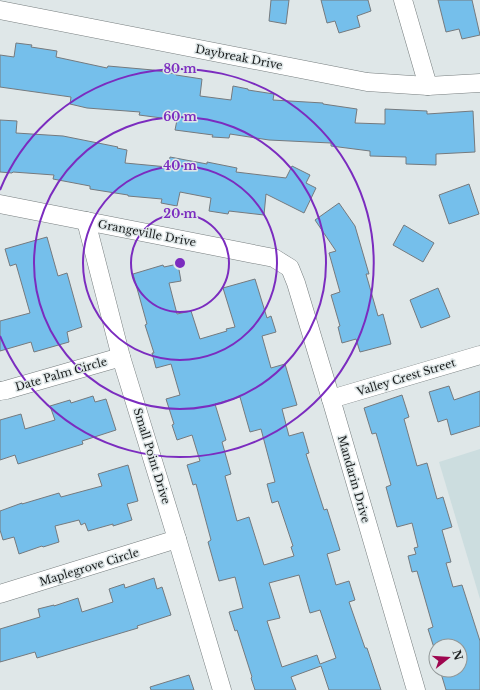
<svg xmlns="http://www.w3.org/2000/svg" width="480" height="690" font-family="'Libre Baskerville',serif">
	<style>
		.built { fill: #ccdddf }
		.building { fill: #75bfeb; stroke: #757a7e; fill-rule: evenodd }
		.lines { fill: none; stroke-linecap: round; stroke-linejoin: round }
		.minor-casing { stroke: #777e7f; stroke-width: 19 }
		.minor { stroke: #fff; stroke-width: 18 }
		.ring { fill: none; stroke: #7b2cbf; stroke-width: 2 }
		.labels { text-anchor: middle; stroke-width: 3; stroke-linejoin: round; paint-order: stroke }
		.street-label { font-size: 11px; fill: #1b1e1e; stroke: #dfe7e8 }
		.centre { fill: #7b2cbf; stroke: #dfe7e8; stroke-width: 2 }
		.ring-label { font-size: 12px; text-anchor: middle; font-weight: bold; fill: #7b2cbf; stroke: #dfe7e8; stroke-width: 3; stroke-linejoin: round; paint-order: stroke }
	</style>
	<rect width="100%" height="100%" fill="#dfe7e8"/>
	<polygon class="built" points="480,449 480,599 439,462"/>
	<g class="building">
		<polygon points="271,0 289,0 286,24 269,21"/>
		<polygon points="321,0 368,0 371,11 357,16 360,27 339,33 335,21 327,23"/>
		<polygon points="438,0 472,0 480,35 462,39 459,29 446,32"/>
		<polygon points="16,43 32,45 31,47 57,51 56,57 107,68 108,66 153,70 176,74 176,75 202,79 200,96 231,100 233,86 248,89 248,90 274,94 273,100 323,103 323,104 357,109 355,123 385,124 385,109 427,111 427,114 473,111 475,152 436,154 436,165 406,164 406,157 370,156 370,151 331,146 331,143 269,140 230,134 229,138 212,137 213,135 175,130 177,120 139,115 140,112 87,108 70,104 71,97 0,87 0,55 14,57"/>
		<polygon points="0,120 17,121 16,133 63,136 118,147 117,148 127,150 125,163 168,167 170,157 207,164 207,162 237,168 236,172 286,178 292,166 310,175 306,183 316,188 304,213 266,194 264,215 229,211 228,214 209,211 211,198 180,192 177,206 161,203 162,199 128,196 128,195 90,189 90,186 53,179 54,175 13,172 12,173 0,172"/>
		<polygon points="469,184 479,214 449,224 439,195"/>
		<polygon points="339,203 355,226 369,274 366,274 378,316 383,314 391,344 360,352 356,339 342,343 338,327 340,326 331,295 340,292 329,253 336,251 315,220"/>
		<polygon points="404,225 434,243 423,262 393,245"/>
		<polygon points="47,237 58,276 67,273 82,327 67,332 69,342 34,352 31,342 0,351 0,321 30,313 16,264 10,266 5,249"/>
		<path d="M 178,264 L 181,281 L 169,283 L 177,314 L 191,311 L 200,339 L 227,331 L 226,329 L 235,327 L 223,288 L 255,279 L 267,318 L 271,316 L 276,332 L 262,336 L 271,368 L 285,364 L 297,405 L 282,409 L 289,436 L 303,432 L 309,453 L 306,454 L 324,510 L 327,509 L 340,550 L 327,554 L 336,585 L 349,581 L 355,600 L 349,602 L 365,648 L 367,648 L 381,690 L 329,690 L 321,666 L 291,677 L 296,690 L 255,690 L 251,678 L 252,677 L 237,630 L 235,631 L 229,612 L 243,608 L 235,577 L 219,581 L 208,542 L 211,540 L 196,484 L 193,485 L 187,465 L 200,461 L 192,435 L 177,440 L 172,425 L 174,424 L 166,399 L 180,395 L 171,364 L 156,368 L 152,353 L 154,353 L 145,325 L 147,324 L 133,274 L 163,265 L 164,267 ZM 240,397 L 250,432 L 261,429 L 275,482 L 267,484 L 272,503 L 278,501 L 293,546 L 291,547 L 294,556 L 264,565 L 249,517 L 237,521 L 225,476 L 231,474 L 222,442 L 226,440 L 215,404 ZM 299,575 L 310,613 L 320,610 L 336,658 L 320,664 L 317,655 L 282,667 L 267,621 L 280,618 L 269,583 Z"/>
		<polygon points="438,288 450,317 421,328 410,300"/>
		<polygon points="449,386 454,400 480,391 480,426 451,435 447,419 438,422 429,392"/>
		<polygon points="402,395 409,417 404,419 417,466 427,463 437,499 443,497 452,527 442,530 451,562 446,563 453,587 462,585 480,641 480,690 446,690 440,670 460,670 460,646 436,646 436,659 434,654 436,654 428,629 433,627 417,571 412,572 408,556 416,554 414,548 418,547 412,523 397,527 386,487 391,485 376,433 372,434 364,408"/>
		<polygon points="93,396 95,402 106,399 116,430 82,441 83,444 18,464 15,455 0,460 0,420 21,414 25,429 55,420 50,406 70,400 71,403"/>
		<polygon points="128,465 138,501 127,504 132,520 113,526 113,524 88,531 85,523 81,525 79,520 55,526 59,542 43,547 42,546 19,554 14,537 3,540 0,530 0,511 22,503 22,504 59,493 61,497 102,486 98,474"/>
		<polygon points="154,578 157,589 162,587 171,615 137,626 138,628 37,658 35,652 0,662 0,629 40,617 38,609 54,605 54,606 78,598 82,612 113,602 109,589 124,584 125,588"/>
		<polygon points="189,675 194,690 151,690 150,687"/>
	</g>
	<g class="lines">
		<defs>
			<g id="minor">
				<polyline points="403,0 428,86"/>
				<polyline points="0,10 367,82 428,86 480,83"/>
				<polyline points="0,204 274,258 290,268 296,283 331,399 416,690"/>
				<polyline points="86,221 121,357 177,539 222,690"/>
				<polyline points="0,391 6,390 121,357"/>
				<polyline points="331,399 480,355"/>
				<polyline points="0,594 177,539"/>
			</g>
		</defs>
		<use href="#minor" class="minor-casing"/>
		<use href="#minor" class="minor"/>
	</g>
	<g class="ring">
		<circle cx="180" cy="263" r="49"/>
		<circle cx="180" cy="263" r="97"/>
		<circle cx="180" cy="263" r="146"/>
		<path d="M0 190A194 194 0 1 1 0 336"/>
	</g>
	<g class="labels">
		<g class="street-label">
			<text transform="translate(239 57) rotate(11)" y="4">Daybreak Drive</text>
			<text transform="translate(147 233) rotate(11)" y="4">Grangeville Drive</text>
			<text transform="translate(61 374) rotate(-16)" y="4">Date Palm Circle</text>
			<text transform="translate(406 377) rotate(-17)" y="4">Valley Crest Street</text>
			<text transform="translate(152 456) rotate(73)" y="4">Small Point Drive</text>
			<text transform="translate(354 479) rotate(74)" y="4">Mandarin Drive</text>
			<text transform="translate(89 567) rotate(-17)" y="4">Maplegrove Circle</text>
		</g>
	</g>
	<circle cx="180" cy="263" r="6" class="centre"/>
	<g class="ring-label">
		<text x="180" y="73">80 m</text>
		<text x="180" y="121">60 m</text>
		<text x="180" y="170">40 m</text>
		<text x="180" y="218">20 m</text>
	</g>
	<g transform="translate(448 658) rotate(73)"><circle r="19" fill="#dfe7e8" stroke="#919797"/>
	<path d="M0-3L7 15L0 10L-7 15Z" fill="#9e064f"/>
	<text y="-6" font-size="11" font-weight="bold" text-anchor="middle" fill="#1b1e1e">N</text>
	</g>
</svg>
